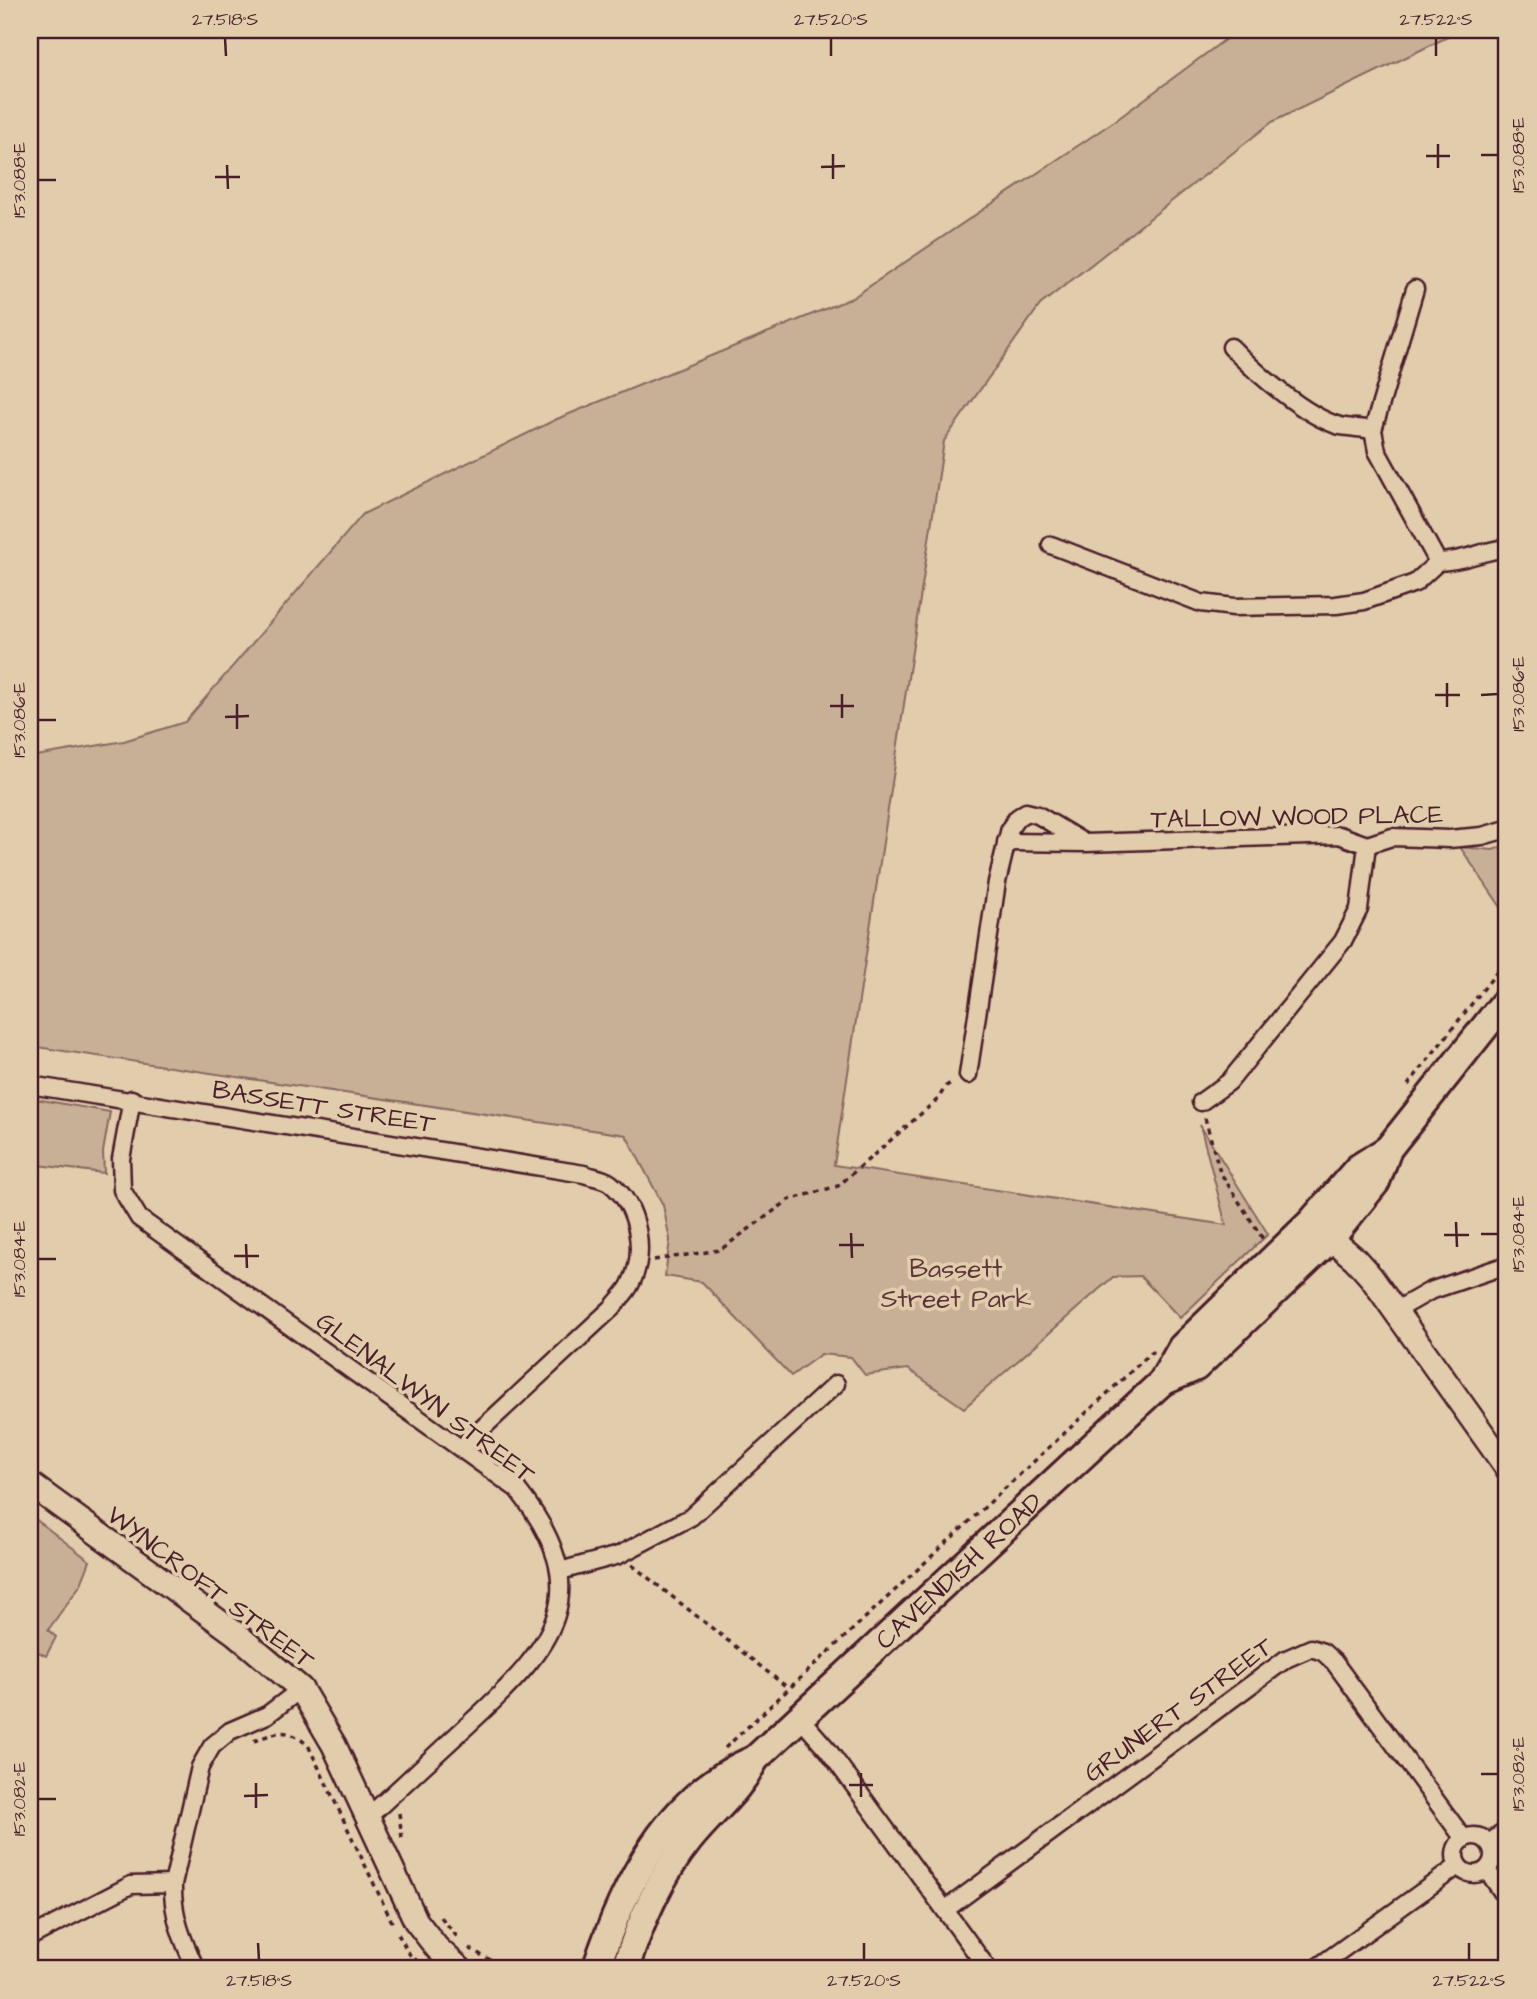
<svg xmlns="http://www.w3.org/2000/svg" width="1537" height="1999" font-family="'Architects Daughter',sans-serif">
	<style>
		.green { fill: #c8b096; stroke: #896860; stroke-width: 2 }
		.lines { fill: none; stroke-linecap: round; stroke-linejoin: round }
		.street-casing { stroke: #4a1f2b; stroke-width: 21 }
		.secondary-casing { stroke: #4a1f2b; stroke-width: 28 }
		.primary-casing { stroke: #4a1f2b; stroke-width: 32 }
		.path { stroke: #4a1f2b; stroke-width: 3.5; stroke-dasharray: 5 5; stroke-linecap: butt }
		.street { stroke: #e1ccab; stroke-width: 16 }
		.secondary { stroke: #e1ccab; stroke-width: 23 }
		.primary { stroke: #e1ccab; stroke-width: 26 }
		.ticks { fill: none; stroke: #4a1f2b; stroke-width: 2.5 }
		.labels { text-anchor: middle; stroke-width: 7; stroke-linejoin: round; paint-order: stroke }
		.street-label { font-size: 26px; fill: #4a1f2b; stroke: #e1ccab }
		.park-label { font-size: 26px; fill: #5d353b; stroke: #e1ccab }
		.neatline { fill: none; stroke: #4a1f2b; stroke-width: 2.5 }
		.ticks-label { font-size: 18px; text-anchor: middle; fill: #4a1f2b }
	</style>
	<rect width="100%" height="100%" fill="#e1ccab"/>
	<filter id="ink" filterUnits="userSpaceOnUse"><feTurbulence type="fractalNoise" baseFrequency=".0143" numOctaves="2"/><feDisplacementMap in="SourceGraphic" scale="14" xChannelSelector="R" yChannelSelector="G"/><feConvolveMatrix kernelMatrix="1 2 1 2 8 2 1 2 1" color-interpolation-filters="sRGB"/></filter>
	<g filter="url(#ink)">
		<g class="green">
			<polygon points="1238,30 1462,30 1272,122 1040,305 944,441 834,1165 1226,1225 1200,1125 1268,1234 1180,1318 1140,1276 1113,1277 964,1408 908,1369 865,1375 851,1357 821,1354 791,1376 702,1282 665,1276 670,1240 663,1205 626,1135 30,1046 30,757 124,741 185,722 363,514 557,419 852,298 1119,118"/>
			<polygon points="1507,845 1507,916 1460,847 1493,850"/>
			<polygon points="30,1098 110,1112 103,1152 104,1173 30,1164"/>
			<polygon points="30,1515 90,1561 81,1584 48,1630 56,1637 46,1656 30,1648"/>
		</g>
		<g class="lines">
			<defs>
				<g id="street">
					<polyline points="1415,289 1373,430 1377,451 1438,562"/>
					<path d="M 1231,347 C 1255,372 1306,417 1340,426 C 1351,428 1362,428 1373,430"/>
					<path d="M 1051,545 L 1201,603 L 1234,607 L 1336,605 L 1364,601 L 1415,583 L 1438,562 C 1467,561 1480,551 1507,548"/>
					<polyline points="1006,842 1085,843 1339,835 1367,845 1392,837 1449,839 1482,836 1507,829"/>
					<polyline points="968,1075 997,882 1010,828 1017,818 1026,812 1038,815 1083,842"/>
					<path d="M 30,1085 L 584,1174 C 592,1177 603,1178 610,1183 C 639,1206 647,1253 630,1285 C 626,1293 618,1300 613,1307 L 462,1447"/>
					<path d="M 132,1099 L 121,1159 L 122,1190 L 139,1218 L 517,1489 C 599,1592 554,1646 470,1723 C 436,1754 402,1786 368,1817"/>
					<polyline points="1201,1102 1229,1082 1343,941 1359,909 1367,845"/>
					<polyline points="1395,1311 1430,1291 1507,1265"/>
					<polyline points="560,1571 619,1555 691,1517 836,1384"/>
					<polyline points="800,1718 828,1750 988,1969"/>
					<circle cx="1474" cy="1855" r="19"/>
					<polyline points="1489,1843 1507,1830"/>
					<polyline points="1487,1870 1507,1899"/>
					<polyline points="945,1910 1286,1659 1311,1648 1323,1652 1334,1662 1464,1839"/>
					<polyline points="30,1937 131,1885 173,1884"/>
					<path d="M 196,1969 C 183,1941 172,1916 173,1884 L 200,1767 L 212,1746 L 230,1731 L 267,1715 L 301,1689"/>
					<polyline points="1315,1969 1458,1866"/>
				</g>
				<g id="secondary">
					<polyline points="1317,1227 1355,1259 1371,1277 1507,1468"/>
					<polyline points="30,1484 236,1634 301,1689 334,1745 416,1921 437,1948 460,1969"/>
				</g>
				<g id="primary">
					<polyline points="1162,1382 1182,1347 1311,1222 1358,1168 1388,1149"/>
					<path d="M 596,1969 C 624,1884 668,1795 755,1759"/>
					<path id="s1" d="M 625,1969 C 640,1923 659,1877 690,1839 C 713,1811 739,1791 755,1759 L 1162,1382 L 1196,1367 L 1331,1238 L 1376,1182 L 1388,1149 L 1507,999"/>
				</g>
			</defs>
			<use href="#street" class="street-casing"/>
			<use href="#secondary" class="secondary-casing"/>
			<use href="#primary" class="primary-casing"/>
			<g class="path">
				<polyline points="1408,1085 1507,959"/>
				<polyline points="1205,1118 1220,1172 1263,1239"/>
				<polyline points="654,1260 720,1250 789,1200 838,1186 938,1099 946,1086 953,1082"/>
				<polyline points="632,1565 788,1688"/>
				<path d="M 254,1741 C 280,1731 285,1727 308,1745 L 393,1924"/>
				<polyline points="725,1748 1153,1351"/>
				<polyline points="399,1813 402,1838"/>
				<polyline points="441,1917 458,1938"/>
				<polyline points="398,1934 410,1955 427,1969"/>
				<polyline points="469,1948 506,1969"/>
			</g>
			<use href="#street" class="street"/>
			<use href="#secondary" class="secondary"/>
			<use href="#primary" class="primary"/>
		</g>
	</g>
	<path class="ticks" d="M 225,38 L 226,56M 831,38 L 831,56M 1436,38 L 1436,56M 1438,144 L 1438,168M 833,154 L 833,179M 1481,155 L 1498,155M 1426,156 L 1450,156M 227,165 L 228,189M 821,167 L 845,166M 215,177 L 240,177M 38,180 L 56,180M 1447,683 L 1447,707M 842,694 L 842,718M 1435,695 L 1460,695M 1481,695 L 1498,694M 237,704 L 237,729M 830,706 L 854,706M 225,717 L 249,716M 38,720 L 56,720M 1456,1222 L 1457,1247M 851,1233 L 852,1258M 1481,1234 L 1498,1234M 1444,1235 L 1469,1235M 246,1244 L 247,1268M 839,1245 L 864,1245M 234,1256 L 259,1256M 38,1259 L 56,1259M 861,1773 L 861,1797M 1481,1774 L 1498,1774M 256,1783 L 256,1808M 849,1785 L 873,1785M 244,1796 L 268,1795M 38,1799 L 56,1799M 258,1943 L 259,1960M 864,1943 L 864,1960M 1469,1943 L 1469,1960"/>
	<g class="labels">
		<g class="street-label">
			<text transform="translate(1297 816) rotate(-1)" y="9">TALLOW WOOD PLACE</text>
			<text transform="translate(324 1106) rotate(9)" y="9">BASSETT STREET</text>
			<text transform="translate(426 1397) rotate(37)" y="9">GLENALWYN STREET</text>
			<text dy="9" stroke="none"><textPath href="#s1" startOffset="527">CAVENDISH ROAD</textPath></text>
			<text transform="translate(211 1587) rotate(37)" y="9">WYNCROFT STREET</text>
			<text transform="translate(1178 1709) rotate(-36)" y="9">GRUNERT STREET</text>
		</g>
		<g class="park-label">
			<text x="956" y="1277">Bassett<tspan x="956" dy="30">Street Park</tspan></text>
		</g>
	</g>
	<rect width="1537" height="1999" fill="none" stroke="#e1ccab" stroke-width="77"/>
	<rect x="38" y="38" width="1460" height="1922" class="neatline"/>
	<g class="ticks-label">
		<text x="225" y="25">27.518°S</text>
		<text x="831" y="25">27.520°S</text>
		<text x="1436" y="25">27.522°S</text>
		<text transform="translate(1518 155) rotate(-90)" y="6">153.088°E</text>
		<text transform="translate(19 180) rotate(-90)" y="6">153.088°E</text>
		<text transform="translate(1518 694) rotate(-90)" y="6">153.086°E</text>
		<text transform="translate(19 720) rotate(-90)" y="6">153.086°E</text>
		<text transform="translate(1518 1234) rotate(-90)" y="6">153.084°E</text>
		<text transform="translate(19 1259) rotate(-90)" y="6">153.084°E</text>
		<text transform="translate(1518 1774) rotate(-90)" y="6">153.082°E</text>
		<text transform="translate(19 1799) rotate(-90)" y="6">153.082°E</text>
		<text x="259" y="1986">27.518°S</text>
		<text x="864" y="1986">27.520°S</text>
		<text x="1469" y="1986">27.522°S</text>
	</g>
</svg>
